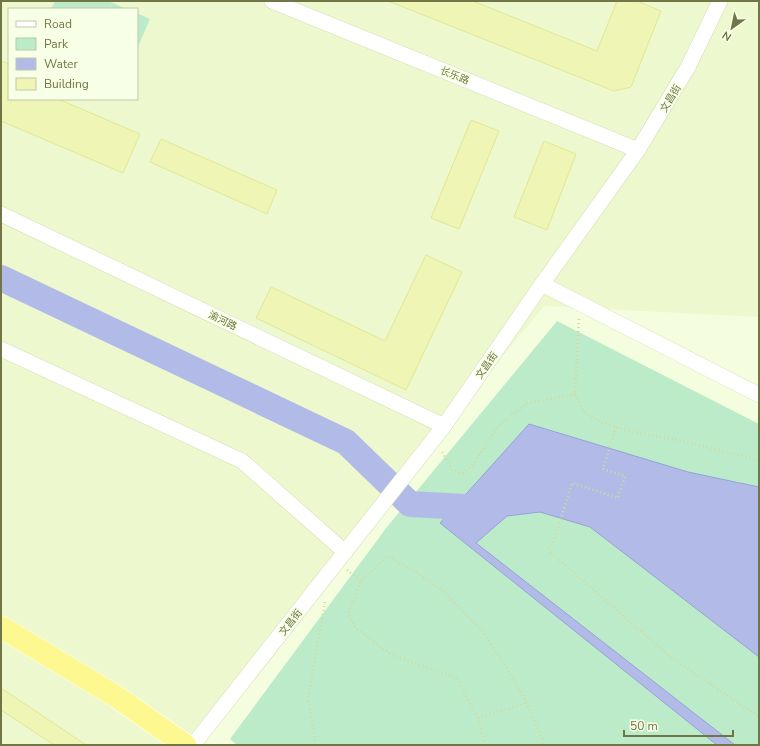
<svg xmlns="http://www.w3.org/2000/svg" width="760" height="746" font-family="'Nunito Sans','Noto Sans SC',sans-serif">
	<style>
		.residential { fill: #edf8cf; fill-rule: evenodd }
		.green { fill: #bcebca }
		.water { fill: #b2bbe8; stroke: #97a1da }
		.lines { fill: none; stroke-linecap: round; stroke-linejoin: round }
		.river { stroke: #b2bbe8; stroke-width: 26 }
		.building { fill: #eff5b4; stroke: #e2e893 }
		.minor-casing { stroke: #d7ddb5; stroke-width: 16 }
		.highway-casing { stroke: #fff; stroke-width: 23 }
		.path { stroke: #d4d998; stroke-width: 2.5; stroke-dasharray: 1 3; stroke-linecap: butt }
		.minor { stroke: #fff; stroke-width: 15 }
		.highway { stroke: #fdf890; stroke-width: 22 }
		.labels { text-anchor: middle; stroke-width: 4; stroke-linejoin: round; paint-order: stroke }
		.street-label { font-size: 10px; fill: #727545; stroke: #f7ffe6 }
	</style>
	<rect width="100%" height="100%" fill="#f4fede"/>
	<path class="residential" d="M 1,1 L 759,1 L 759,317 L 544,306 L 182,745 L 1,745 ZM 9,9 L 137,9 L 137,99 L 9,99 Z"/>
	<g class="green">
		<polygon points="55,1 108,1 127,9 51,9"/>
		<polygon points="137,13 150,19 137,49"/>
		<polygon points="557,321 759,424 759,745 237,745 230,739 387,527"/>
	</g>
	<polygon class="water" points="529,424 688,472 759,487 759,657 590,527 540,512 507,516 476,543 735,745 717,745 440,523"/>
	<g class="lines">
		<polyline class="river" points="1,278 346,442 410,504 484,508 488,506"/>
	</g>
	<g class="building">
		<polygon points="388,1 473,1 597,51 617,1 637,1 661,11 631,87 614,91"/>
		<polygon points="1,61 9,64 9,99 58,99 140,134 123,173 1,121"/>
		<polygon points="471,120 499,131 459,229 431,218"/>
		<polygon points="161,139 277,190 267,214 150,162"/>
		<polygon points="544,141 576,154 547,230 514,217"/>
		<polygon points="426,255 462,272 406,390 256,318 271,287 385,341"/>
		<polygon points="1,688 86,745 54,745 1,710"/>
	</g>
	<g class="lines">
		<defs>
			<g id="minor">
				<polyline points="272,1 638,150"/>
				<polyline points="1,214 444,426"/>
				<polyline points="542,284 759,395"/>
				<polyline points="1,349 242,461 345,552"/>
				<polyline points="193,745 444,426 542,284 638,150 688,67 720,1"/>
			</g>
			<polyline id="highway" points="1,627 117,697 185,745"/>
		</defs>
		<use href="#minor" class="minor-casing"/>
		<use href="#highway" class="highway-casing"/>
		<g class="path">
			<polyline points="579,319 575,394 584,412 600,422 628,431 682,441 759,460"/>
			<polyline points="616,427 603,469 625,476 618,498 572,483 555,537 549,551 669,656 759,717"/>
			<polyline points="442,452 453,471 463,473 472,466 498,426 528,403 575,394"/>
			<polyline points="347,570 361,581"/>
			<polyline points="478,718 526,703"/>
			<polyline points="316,745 308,697 325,602"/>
			<polyline points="485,745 478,718 456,678 390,654 356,628 348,614 361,581 387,556 418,573 439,588 482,630 513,678 531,712 545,745"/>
		</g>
		<use href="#minor" class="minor"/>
		<use href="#highway" class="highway"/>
	</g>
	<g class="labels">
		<g class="street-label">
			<text transform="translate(455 75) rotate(22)" y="4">长乐路</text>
			<text transform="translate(670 98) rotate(-59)" y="4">文昌街</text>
			<text transform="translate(223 320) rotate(26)" y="4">渝河路</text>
			<text transform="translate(486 365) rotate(-55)" y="4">文昌街</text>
			<text transform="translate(290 622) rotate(-52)" y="4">文昌街</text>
		</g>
	</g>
	<rect width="760" height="746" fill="none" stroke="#727545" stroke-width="4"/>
	<rect x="8" y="8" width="130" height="92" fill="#f7ffe6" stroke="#c2c8a6"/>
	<rect x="16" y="21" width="20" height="6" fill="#ffffff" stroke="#c2c8a6"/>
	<text x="44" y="28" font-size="12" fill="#727545">Road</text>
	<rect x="16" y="38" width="20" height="12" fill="#bcebca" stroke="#c2c8a6"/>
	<text x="44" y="48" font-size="12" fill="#727545">Park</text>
	<rect x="16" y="58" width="20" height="12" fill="#b2bbe8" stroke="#c2c8a6"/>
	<text x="44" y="68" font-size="12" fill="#727545">Water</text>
	<rect x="16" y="78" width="20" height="12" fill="#eff5b4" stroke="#c2c8a6"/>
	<text x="44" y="88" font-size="12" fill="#727545">Building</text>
	<g transform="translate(732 28) rotate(213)" stroke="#f7ffe6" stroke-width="3" paint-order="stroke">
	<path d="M0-3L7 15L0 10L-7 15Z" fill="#727545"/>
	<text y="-6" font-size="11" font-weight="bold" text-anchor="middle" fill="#727545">N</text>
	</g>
	<path d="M624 730v6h109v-6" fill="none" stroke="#727545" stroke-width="2"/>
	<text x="630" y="730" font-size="12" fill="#727545" stroke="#f7ffe6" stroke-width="3" paint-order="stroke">50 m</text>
</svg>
